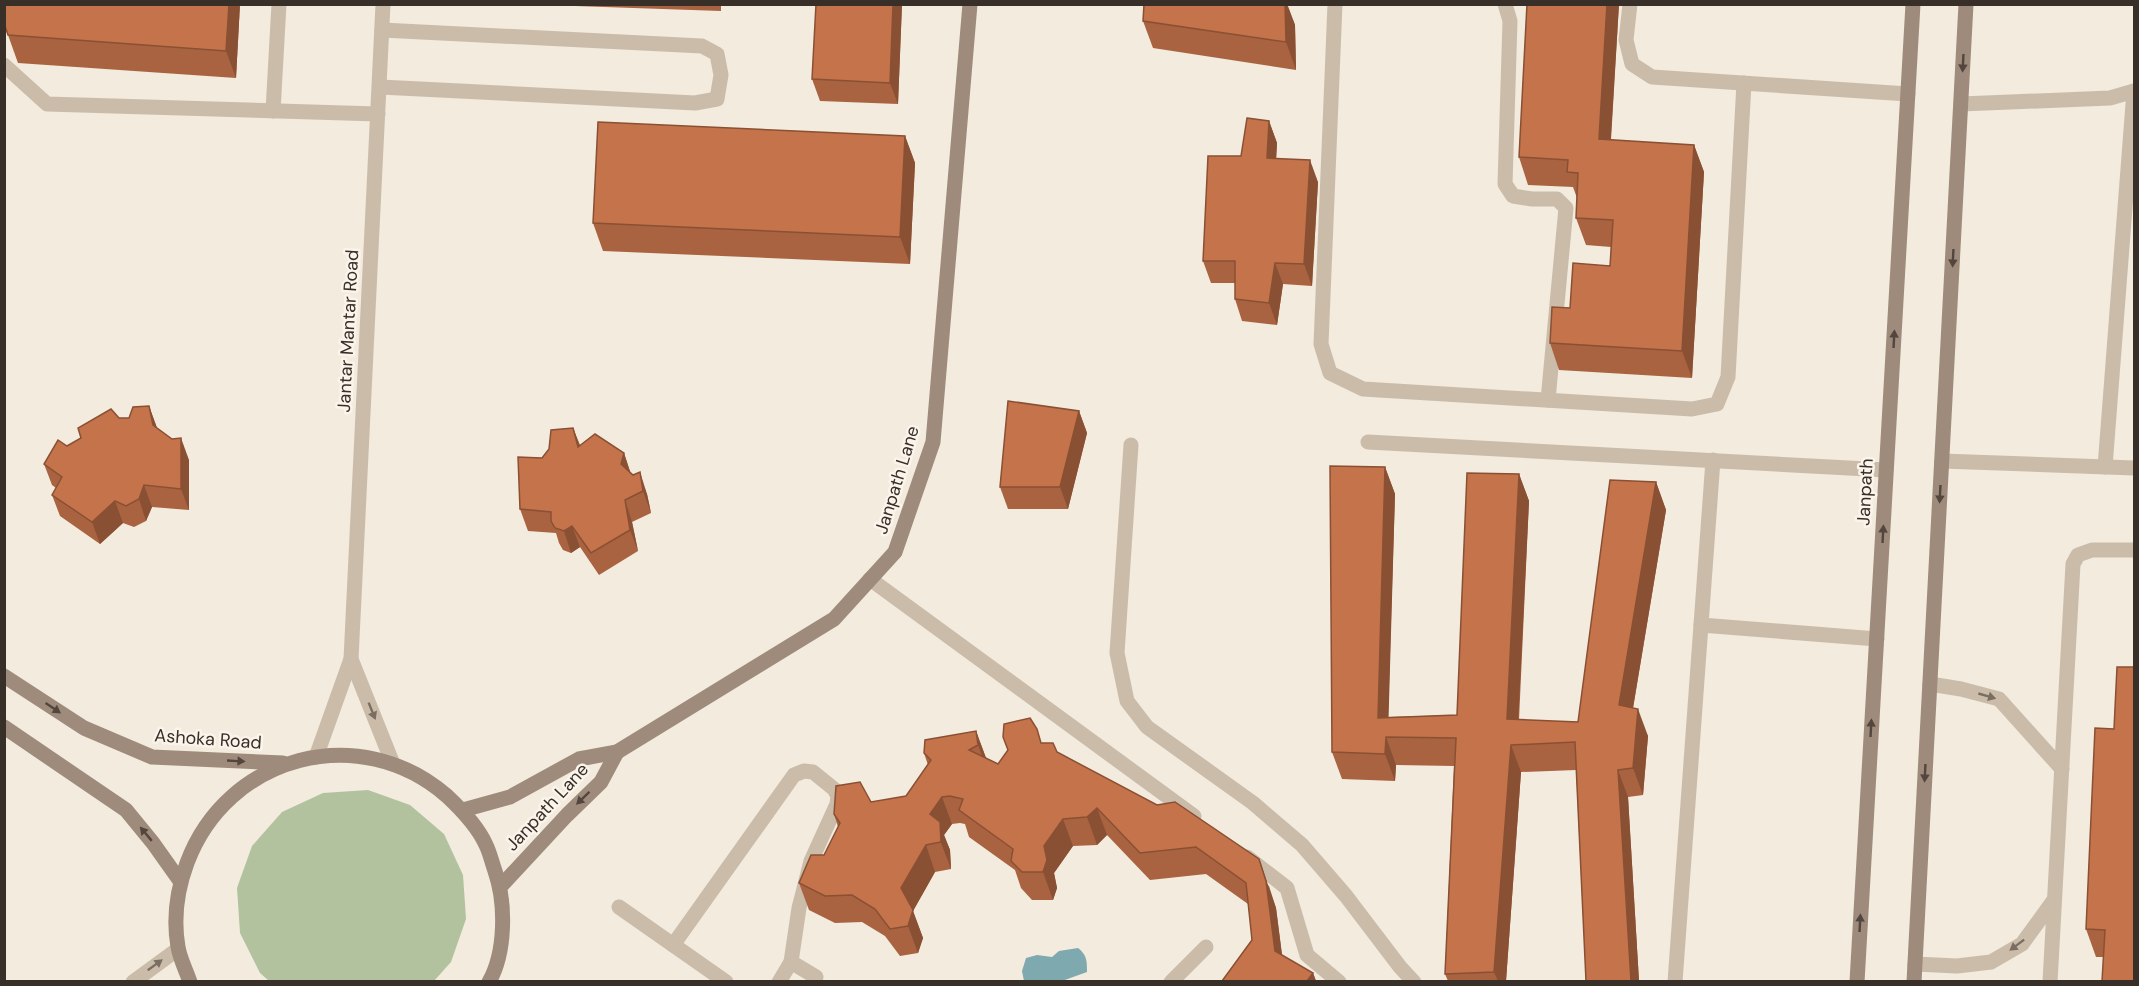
<svg xmlns="http://www.w3.org/2000/svg" width="2139" height="986" font-family="'DM Sans',sans-serif">
	<style>
		.green { fill: #b2c29e }
		.water { fill: #7da9af }
		.lines { fill: none; stroke-linecap: round; stroke-linejoin: round }
		.lane { stroke: #cbbcaa; stroke-width: 15 }
		.street { stroke: #cbbcaa; stroke-width: 15 }
		.secondary { stroke: #9e8b7b; stroke-width: 15 }
		.wall { fill: #a96340 }
		.shaded-wall { fill: #8a5034 }
		.building { fill: #c5734a; stroke: #8a5034; stroke-width: 1.5 }
		.oneway { fill: #52463e }
		.oneway2 { fill: #7a6e63 }
		.labels { text-anchor: middle; stroke-width: 5; stroke-linejoin: round; paint-order: stroke }
		.street-label { font-size: 18px; fill: #382f29; stroke: #faf4eb }
	</style>
	<rect width="100%" height="100%" fill="#f2ebde"/>
	<polygon class="green" points="368,790 410,805 444,834 463,875 466,919 451,962 434,981 269,981 260,973 240,933 237,888 252,846 282,812 323,793"/>
	<path class="water" d="M 1078,948 C 1087,955 1087,961 1087,972 L 1062,981 L 1024,981 L 1022,971 L 1026,958 L 1037,955 L 1052,957 L 1059,951 Z"/>
	<g class="lines">
		<g class="lane">
			<polyline points="1335,4 1321,344 1330,373 1363,389 1692,409 1717,404 1728,377 1744,83"/>
			<polyline points="1505,4 1510,21 1505,184 1513,196 1532,199 1557,199 1566,208 1548,400"/>
			<polyline points="1630,4 1626,40 1632,64 1652,77 1908,94"/>
			<polyline points="4,65 47,104 378,114"/>
			<polyline points="380,87 695,103 717,99 721,75 717,54 702,46 382,30"/>
			<polyline points="1961,104 2110,98 2134,91"/>
			<polyline points="1368,442 1886,470"/>
			<polyline points="1131,445 1117,653 1127,701 1147,727 1253,803 1302,845 1346,896 1400,967 1414,982"/>
			<polyline points="1942,461 2134,468"/>
			<polyline points="2105,467 2134,91"/>
			<polyline points="870,579 1194,816"/>
			<polyline points="1701,625 1877,639"/>
			<polyline points="1930,684 1961,689 1999,699 2062,769"/>
			<polyline points="1247,857 1287,888 1307,955 1339,982"/>
			<polyline points="619,907 726,982"/>
			<polyline points="673,945 794,775 804,771 813,772 834,789 838,796 837,804 811,861 799,908 791,962"/>
			<polyline points="1915,964 1957,966 1991,962 2022,944 2054,900"/>
			<polyline points="779,982 791,962 816,977"/>
			<polyline points="1171,982 1206,947"/>
			<polyline points="1675,982 1713,460"/>
			<polyline points="2050,982 2073,564 2078,555 2092,550 2134,550"/>
		</g>
		<g class="street">
			<polyline points="273,111 279,4"/>
			<polyline points="351,659 393,764"/>
			<polyline points="316,757 351,659 383,4"/>
			<polyline points="133,982 178,949"/>
		</g>
		<g class="secondary">
			<polyline points="4,676 84,728 152,757 283,763"/>
			<polyline points="4,727 126,810 153,843 180,881"/>
			<polyline points="463,810 510,797 579,759 617,752 834,619 895,552 933,442 970,4"/>
			<polyline points="500,887 567,815 601,782 617,752"/>
			<path d="M 190,982 C 186,970 180,959 178,947 C 173,918 177,890 187,863 C 227,755 360,720 447,796 C 462,810 478,827 486,845 C 490,853 492,863 495,871 C 506,903 506,952 489,982"/>
			<polyline points="1857,982 1913,4"/>
			<polyline points="1914,982 1966,4"/>
		</g>
	</g>
	<g class="wall">
		<polygon points="4,4 240,4 236,78 18,63 8,35"/>
		<polygon points="575,4 721,4 721,11 575,6"/>
		<polygon points="902,4 898,104 820,101 812,79"/>
		<polygon points="1144,4 1287,4 1295,25 1296,70 1153,48 1143,21"/>
		<polygon points="1527,4 1619,4 1611,140 1694,145 1704,172 1692,378 1559,370 1550,343 1570,308 1610,266 1611,247 1586,245 1576,218 1577,198 1573,187 1528,185 1519,157"/>
		<polygon points="1269,121 1277,143 1276,159 1318,182 1312,286 1283,284 1277,325 1242,321 1235,299 1235,283 1211,283 1203,261 1241,156"/>
		<polygon points="905,136 915,163 910,264 603,251 593,223"/>
		<polygon points="149,406 157,428 189,460 189,510 152,507 146,521 134,527 123,523 100,544 60,516 52,495 56,488 52,485 44,464 67,446 81,438 119,418 129,418"/>
		<polygon points="1079,411 1087,433 1068,509 1008,509 1000,487"/>
		<polygon points="573,428 580,445 624,453 631,474 647,494 651,513 632,522 638,551 599,575 580,547 571,553 563,550 559,543 556,533 528,531 520,509 542,458"/>
		<polygon points="1385,467 1395,494 1388,717 1457,715 1519,474 1529,501 1519,720 1578,722 1656,482 1666,510 1633,708 1648,736 1643,795 1628,797 1639,981 1586,981 1576,770 1521,772 1506,981 1448,981 1445,974 1454,766 1396,765 1395,781 1342,779 1332,752"/>
		<polygon points="2114,729 2104,957 2096,957 2086,929"/>
		<polygon points="976,731 986,758 998,764 1008,750 1003,737 1043,743 1269,886 1276,908 1282,955 1313,973 1316,981 1222,981 1252,940 1248,904 1206,874 1150,880 1107,835 1097,845 1073,846 1054,873 1057,888 1053,900 1032,900 1021,888 1015,870 969,837 965,824 960,823 952,824 944,835 950,850 951,869 935,872 913,911 923,938 918,953 900,956 885,936 862,922 835,923 809,910 799,883 824,855 838,827 834,814 871,802 906,796 928,765 924,753"/>
	</g>
	<g class="shaded-wall">
		<polygon points="229,4 240,4 236,78 226,51"/>
		<polygon points="893,4 902,4 898,104 890,83"/>
		<polygon points="1285,4 1287,4 1295,25 1296,70 1286,42"/>
		<polygon points="1607,4 1619,4 1609,167 1599,139"/>
		<polygon points="1269,121 1277,143 1275,180 1267,158"/>
		<polygon points="905,136 915,163 910,264 900,237"/>
		<polygon points="1694,145 1704,172 1692,378 1682,351"/>
		<polygon points="1310,160 1318,182 1312,286 1304,264"/>
		<polygon points="1275,263 1283,284 1277,325 1269,303"/>
		<polygon points="149,406 157,428 153,425"/>
		<polygon points="1079,411 1087,433 1068,509 1060,487"/>
		<polygon points="573,428 581,449 578,447"/>
		<polygon points="181,438 189,460 189,510 181,489"/>
		<polygon points="624,453 631,475 621,464"/>
		<polygon points="1385,467 1395,494 1388,737 1386,737 1396,765 1395,781 1385,754 1378,718"/>
		<polygon points="640,472 647,494 651,513 643,491"/>
		<polygon points="1519,474 1529,501 1517,745 1507,719"/>
		<polygon points="1656,482 1666,510 1629,732 1619,705"/>
		<polygon points="144,485 152,507 146,521 139,499"/>
		<polygon points="625,500 632,522 638,551 630,530"/>
		<polygon points="115,501 123,523 100,544 92,522"/>
		<polygon points="572,526 580,547 571,553 564,531"/>
		<polygon points="1638,709 1648,736 1643,795 1633,768"/>
		<polygon points="976,731 986,758 988,772 978,745"/>
		<polygon points="1511,745 1521,772 1506,981 1498,981 1494,972"/>
		<polygon points="1618,770 1628,797 1639,981 1631,981"/>
		<polygon points="942,797 952,824 944,835 950,850 951,869 930,814"/>
		<polygon points="1097,808 1107,835 1097,845 1087,817"/>
		<polygon points="1063,819 1073,846 1054,873 1057,888 1053,900 1043,872 1044,846"/>
		<polygon points="926,845 935,872 913,911 923,938 918,953 908,926 901,888"/>
		<polygon points="1259,859 1276,908 1285,978 1275,951"/>
		<polygon points="1313,973 1316,981 1307,981"/>
	</g>
	<g class="building">
		<polygon points="4,4 229,4 226,51 8,35 4,23"/>
		<polygon points="816,4 893,4 890,83 812,79"/>
		<polygon points="1144,4 1285,4 1286,42 1143,21"/>
		<polygon points="1527,4 1607,4 1599,139 1694,145 1682,351 1550,343 1552,307 1570,308 1573,263 1610,266 1613,220 1576,218 1578,173 1567,172 1568,160 1519,157"/>
		<polygon points="1247,118 1269,121 1267,158 1310,160 1304,264 1275,263 1269,303 1235,299 1235,261 1203,261 1208,156 1241,156"/>
		<polygon points="598,122 905,136 900,237 593,223"/>
		<polygon points="1008,401 1079,411 1060,487 1000,487"/>
		<polygon points="149,406 153,425 172,439 181,438 181,489 144,485 139,499 126,506 115,501 92,522 52,495 62,477 44,464 58,440 67,446 81,438 78,428 111,409 119,418 129,418 133,407"/>
		<polygon points="573,428 578,447 595,434 624,453 621,464 633,475 640,472 643,491 625,500 630,530 591,553 572,526 564,531 555,528 551,521 551,512 520,509 518,457 542,458 549,449 551,430"/>
		<polygon points="1330,466 1385,467 1378,718 1457,715 1467,473 1519,474 1507,719 1578,722 1610,480 1656,482 1619,705 1638,709 1633,768 1618,770 1631,981 1586,981 1575,742 1511,745 1494,972 1445,974 1456,738 1386,737 1385,754 1332,752"/>
		<polygon points="2117,667 2134,667 2134,981 2102,981 2105,930 2086,929 2095,728 2114,729"/>
		<polygon points="1030,718 1037,729 1041,743 1053,743 1057,752 1157,805 1175,802 1259,859 1266,881 1275,951 1313,973 1307,981 1222,981 1252,940 1246,883 1196,847 1140,853 1097,808 1087,817 1063,819 1044,846 1047,860 1043,872 1022,872 1011,861 1013,849 959,810 963,799 950,796 942,797 930,814 940,822 941,842 926,845 901,888 913,910 908,926 890,929 875,909 852,895 825,896 799,883 811,855 824,855 840,823 834,814 836,786 860,782 871,802 906,796 931,760 924,753 925,740 976,731 978,745 969,750 998,764 1008,750 1003,737 1004,724"/>
	</g>
	<defs><path id="oneway-solid" d="M-6-.8H1V-3.2L6.5 0L1 3.2V.8H-6Z" transform="scale(1.5)"/></defs>
	<g class="oneway">
		<use href="#oneway-solid" transform="translate(1963 63) rotate(93)"/>
		<use href="#oneway-solid" transform="translate(1953 258) rotate(93)"/>
		<use href="#oneway-solid" transform="translate(1894 339) rotate(-87)"/>
		<use href="#oneway-solid" transform="translate(1940 494) rotate(93)"/>
		<use href="#oneway-solid" transform="translate(1883 534) rotate(-87)"/>
		<use href="#oneway-solid" transform="translate(53 708) rotate(34)"/>
		<use href="#oneway-solid" transform="translate(1871 728) rotate(-87)"/>
		<use href="#oneway-solid" transform="translate(236 761) rotate(3)"/>
		<use href="#oneway-solid" transform="translate(1925 773) rotate(93)"/>
		<use href="#oneway-solid" transform="translate(583 798) rotate(136)"/>
		<use href="#oneway-solid" transform="translate(146 834) rotate(-130)"/>
		<use href="#oneway-solid" transform="translate(1860 923) rotate(-87)"/>
	</g>
	<g class="oneway2">
		<use href="#oneway-solid" transform="translate(1987 696) rotate(16)"/>
		<use href="#oneway-solid" transform="translate(372 711) rotate(68)"/>
		<use href="#oneway-solid" transform="translate(2017 945) rotate(143)"/>
		<use href="#oneway-solid" transform="translate(155 965) rotate(-36)"/>
	</g>
	<g class="labels">
		<g class="street-label">
			<text transform="translate(348 331) rotate(-87)" y="6">Jantar Mantar Road</text>
			<text transform="translate(897 480) rotate(-73)" y="6">Janpath Lane</text>
			<text transform="translate(1865 492) rotate(-87)" y="6">Janpath</text>
			<text transform="translate(208 739) rotate(4)" y="6">Ashoka Road</text>
			<text transform="translate(547 807) rotate(-47)" y="6">Janpath Lane</text>
		</g>
	</g>
	<rect width="2139" height="986" fill="none" stroke="#382f29" stroke-width="12"/>
</svg>
